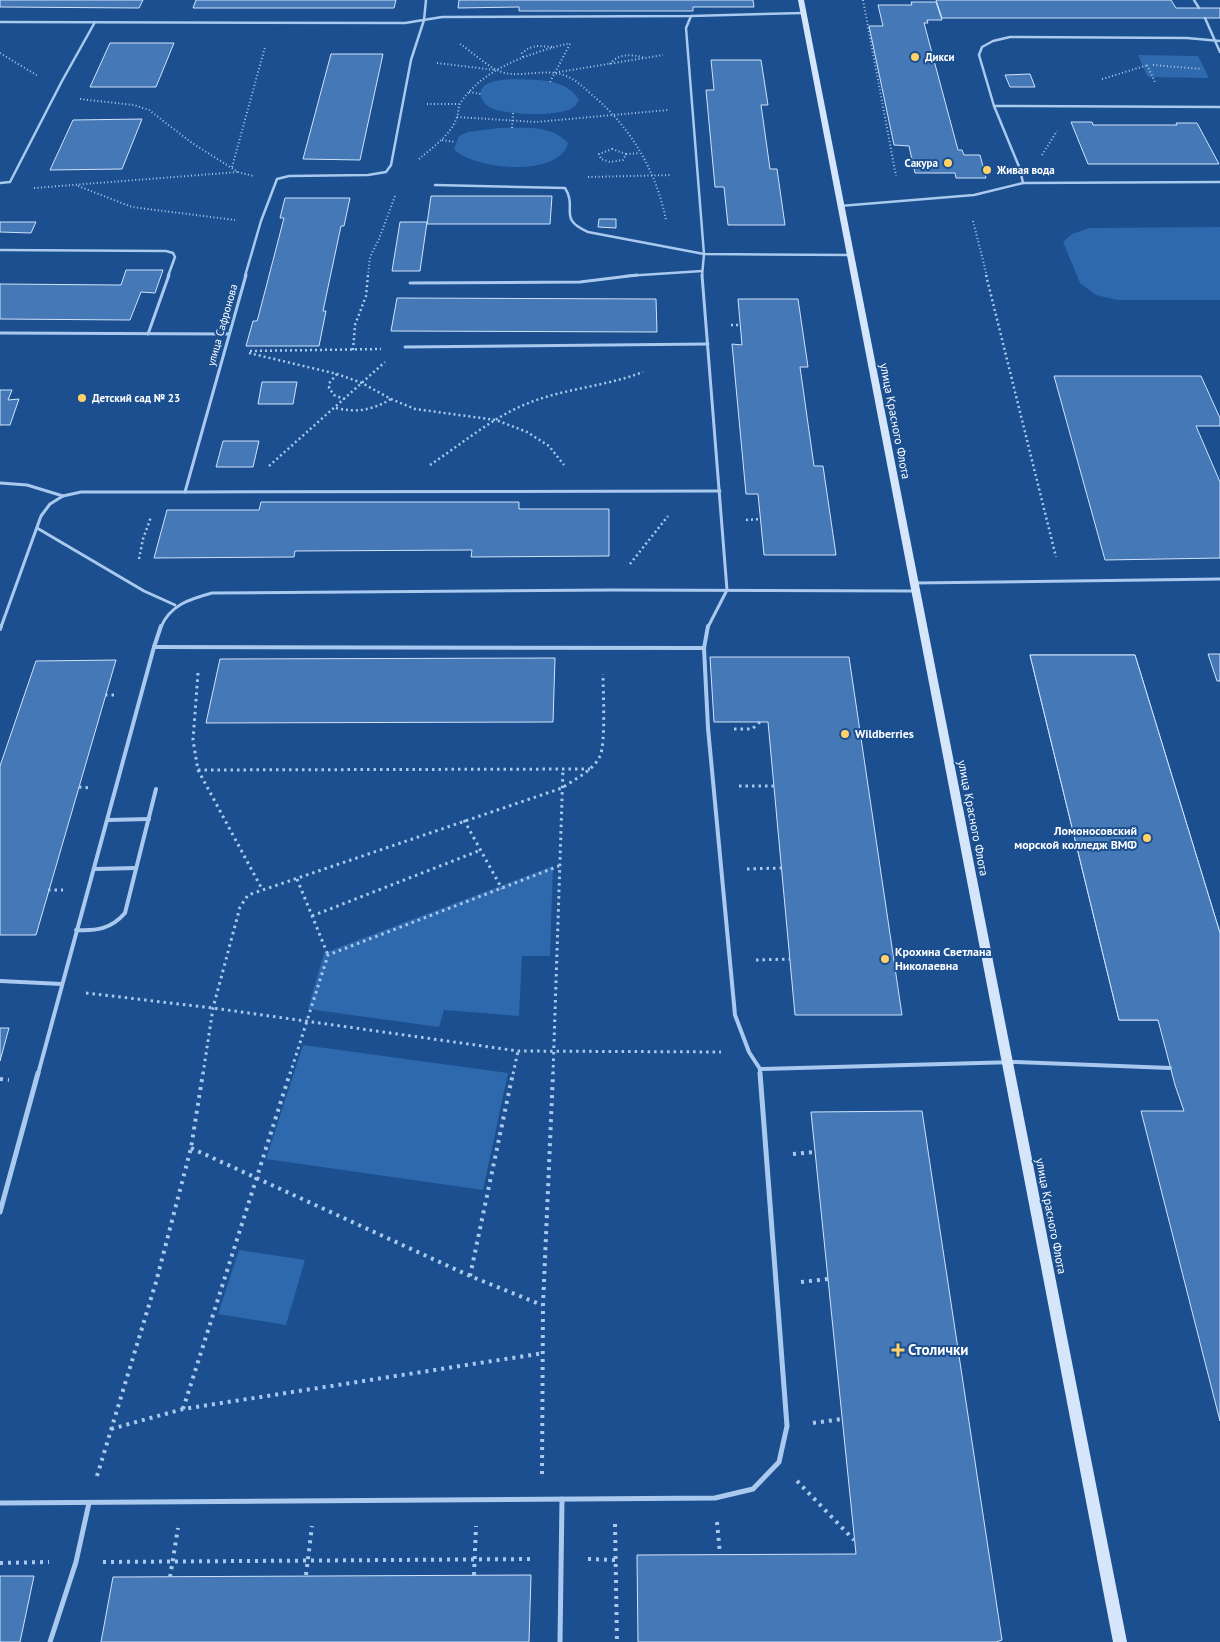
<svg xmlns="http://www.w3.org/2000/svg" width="1220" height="1642" font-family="'PT Sans',sans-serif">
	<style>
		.green { fill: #2e69ad }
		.building { fill: #4478b7; stroke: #cfe3fa }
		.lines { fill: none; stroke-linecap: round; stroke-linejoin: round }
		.path-far3 { stroke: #a9c9ee; stroke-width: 2; stroke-dasharray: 1 2.5; stroke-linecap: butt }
		.path-far2 { stroke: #a9c9ee; stroke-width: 2.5; stroke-dasharray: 2 3; stroke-linecap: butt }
		.path-far1 { stroke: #a9c9ee; stroke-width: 3; stroke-dasharray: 2.5 4; stroke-linecap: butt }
		.path { stroke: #a9c9ee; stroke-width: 4; stroke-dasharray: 3 5; stroke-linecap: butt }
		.service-far3 { stroke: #a9c9ee; stroke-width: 2.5 }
		.service-far2 { stroke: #a9c9ee; stroke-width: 3 }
		.service-far1 { stroke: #a9c9ee; stroke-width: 4 }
		.service { stroke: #a9c9ee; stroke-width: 5 }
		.secondary { fill: #d6e6fa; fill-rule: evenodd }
		.poi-dot { fill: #ffd166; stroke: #1b4f8f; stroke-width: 2 }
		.labels { text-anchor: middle; stroke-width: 4; stroke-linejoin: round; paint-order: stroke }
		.far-poi-label { font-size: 11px; font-weight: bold; fill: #fff; stroke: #1b4f8f; text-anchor: start }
		.far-street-label { font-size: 11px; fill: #fff; stroke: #1b4f8f }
		.street-label { font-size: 12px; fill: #fff; stroke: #1b4f8f }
		.poi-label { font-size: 12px; font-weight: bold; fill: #fff; stroke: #1b4f8f; text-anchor: start }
		.near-poi-label { font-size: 15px; font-weight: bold; fill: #fff; stroke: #1b4f8f; text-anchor: start }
	</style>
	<rect width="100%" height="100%" fill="#1b4f8f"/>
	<g class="green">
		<polygon points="1138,55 1198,56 1209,78 1148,77"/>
		<path d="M 514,79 C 535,80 567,78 579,100 C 578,101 576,106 575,106 C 562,118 506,115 491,108 C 487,106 483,102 481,97 C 477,80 504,80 514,79 Z"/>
		<path d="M 499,128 C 523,128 551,124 568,143 C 560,178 473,170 454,149 L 459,136 L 468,132 Z"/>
		<polygon points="1220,227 1220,300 1117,300 1096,295 1080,283 1063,242 1072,234 1089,228"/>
		<polygon points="553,866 550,956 522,956 519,1016 444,1010 439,1027 308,1009 324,953"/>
		<polygon points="303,1045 508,1073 483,1190 266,1159"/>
		<polygon points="239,1250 305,1260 286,1325 218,1314"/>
	</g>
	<g class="building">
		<polygon points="0,0 143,0 139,8 0,7"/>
		<polygon points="196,0 396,0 394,8 193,8"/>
		<polygon points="459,0 753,0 754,7 693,7 693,11 519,11 519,7 458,8"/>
		<polygon points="936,0 1171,0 1176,8 1220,8 1220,18 942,18"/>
		<polygon points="911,2 936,2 942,20 927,20 928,23 924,23 958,150 962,150 964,155 980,155 986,178 956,178 955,173 915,173 909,146 894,145 869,26 883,26 878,5 912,5"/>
		<polygon points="110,43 174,43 156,87 90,87"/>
		<polygon points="331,54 383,54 360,160 303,159"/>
		<polygon points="711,60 761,60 768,105 761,105 770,169 777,169 785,225 728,225 724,187 715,187 706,90 714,90"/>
		<polygon points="1030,74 1035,87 1010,87 1005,75"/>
		<polygon points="142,119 122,169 50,170 73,120"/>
		<polygon points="1071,122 1092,122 1093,125 1177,125 1176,123 1197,123 1219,164 1088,164"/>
		<polygon points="431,196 552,196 550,224 427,224"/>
		<polygon points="285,198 350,198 344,226 341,226 323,311 326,311 319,346 246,346 253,321 257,321 258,318 284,218 280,218"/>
		<polygon points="599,219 616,219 616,228 598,227"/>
		<polygon points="0,222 36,222 31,233 0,232"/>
		<polygon points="400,222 427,222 420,271 392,271"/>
		<polygon points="126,270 163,270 155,293 141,292 130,320 0,319 0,284 121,285"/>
		<polygon points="397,298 656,299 657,332 391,331"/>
		<polygon points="738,299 798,299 808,367 800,367 814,466 823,466 836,555 764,555 758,494 746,494 732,344 742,345"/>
		<polygon points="1054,376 1201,376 1220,418 1220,426 1196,426 1220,482 1220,558 1105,560"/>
		<polygon points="262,382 297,382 293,404 258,404"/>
		<polygon points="0,390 12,390 8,400 19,399 10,425 0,425"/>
		<polygon points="223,441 259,441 253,467 216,467"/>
		<polygon points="261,502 519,502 519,509 609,509 609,556 471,557 472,550 295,551 294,557 154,558 167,510 259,510"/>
		<polygon points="1208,654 1220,654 1220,681 1217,681"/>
		<polygon points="1030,655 1135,655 1220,933 1220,1020 1119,1020"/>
		<polygon points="1030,655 1135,655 1220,933 1220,1421 1141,1111 1184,1111 1175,1085 1158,1020 1119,1020"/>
		<polygon points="710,657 849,657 902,1015 795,1015 768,722 714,722"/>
		<polygon points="555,658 553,722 206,723 220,659"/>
		<polygon points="116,660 36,935 0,935 0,766 36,661"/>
		<polygon points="0,1028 9,1028 0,1061"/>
		<polygon points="922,1111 1002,1640 996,1642 638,1642 637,1555 856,1554 811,1112"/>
		<polygon points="531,1575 529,1642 101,1642 113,1577"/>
		<polygon points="0,1576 34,1576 20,1642 0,1642"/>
	</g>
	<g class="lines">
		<g class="path-far3">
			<polyline points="863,0 896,176"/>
			<path d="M 460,44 C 474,53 489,69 505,73 C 525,77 547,68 566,76 C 575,79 583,87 591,94 C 630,126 656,170 666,220"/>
			<polyline points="0,53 38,76"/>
			<polyline points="523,57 522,53 529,48 537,46 554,47"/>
			<polyline points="437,63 495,70"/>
			<path d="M 610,64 C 619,53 632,54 645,58"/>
			<polyline points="1147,65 1155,82"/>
			<polyline points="1153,65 1202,69"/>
			<polyline points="559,72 663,55"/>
			<polyline points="1102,79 1148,65"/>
			<polyline points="550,82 570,44"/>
			<polyline points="469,92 481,94"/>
			<polyline points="80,99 134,105 149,110 192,143 238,172 253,176"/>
			<polyline points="427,104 459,104"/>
			<polyline points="457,117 536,122 668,110"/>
			<polyline points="512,128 513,113"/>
			<polyline points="442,140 455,142"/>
			<polygon points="612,149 626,154 623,160 610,162 601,159 599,154"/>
			<polyline points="626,154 640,153"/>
			<polyline points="1042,155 1057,131"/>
			<path d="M 419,159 C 433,147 451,135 457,117 C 459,111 458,106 461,102 C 485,67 531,53 570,43"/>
			<polyline points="232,167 265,47"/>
			<polyline points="588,177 672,175"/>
			<polyline points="78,186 132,207 235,220"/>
			<polyline points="34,188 238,172"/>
			<polyline points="973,221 987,276"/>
			<polyline points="368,276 370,257 379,239 395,196"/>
		</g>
		<g class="path-far2">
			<polyline points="986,275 1056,557"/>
			<polyline points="731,325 740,325"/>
			<polyline points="353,350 355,325 366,296 368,275"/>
			<polyline points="250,351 381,349"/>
			<polyline points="249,353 337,374 362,383 391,399 415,409 496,420 527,432 549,446 564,465"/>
			<polyline points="337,374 330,382 329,388 334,395 344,399"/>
			<path d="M 336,408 C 356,413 373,410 391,399"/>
			<path d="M 430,465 C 463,443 494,416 531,402 C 568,388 607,386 643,372"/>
			<polyline points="269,466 385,362"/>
			<polyline points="746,520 760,519"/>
			<polyline points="139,559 143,539 151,517"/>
			<polyline points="630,564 668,516"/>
		</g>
		<g class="path-far1">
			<polyline points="198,673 193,740 198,770 262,889"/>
			<polyline points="105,695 115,695"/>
			<polyline points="734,729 752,729 760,722"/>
			<polyline points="198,770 590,769"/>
			<polyline points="739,786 774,786"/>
			<polyline points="79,787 91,788"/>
			<polyline points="464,820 502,889"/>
			<polyline points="747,869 781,868"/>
			<polyline points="297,879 328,955"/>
			<polyline points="48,890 63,890"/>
			<polyline points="312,916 481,850"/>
			<polyline points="756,960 790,959"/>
			<polyline points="86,993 213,1008 518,1051 721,1052"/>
			<path d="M 203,1074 L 213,1008 L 240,907 L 248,895 L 562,788 C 575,779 594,770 600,756 C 606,743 603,690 603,674"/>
			<polyline points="290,1074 328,955 559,866"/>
			<polyline points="513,1074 518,1051"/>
			<polyline points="553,1074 563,769"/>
		</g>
		<g class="path">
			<polyline points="0,1079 9,1080"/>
			<polyline points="191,1148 470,1276 542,1305"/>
			<polyline points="793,1154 815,1152"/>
			<polyline points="470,1276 513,1073"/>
			<polyline points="801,1282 828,1279"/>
			<polyline points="183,1409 290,1073"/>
			<polyline points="813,1423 842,1419"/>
			<polyline points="111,1429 183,1409 544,1353"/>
			<polyline points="542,1474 543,1305 553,1073"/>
			<polyline points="97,1476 156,1282 191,1148 203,1073"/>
			<polyline points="797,1481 854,1540"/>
			<polyline points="717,1522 720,1554"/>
			<polyline points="615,1524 617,1642"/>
			<polyline points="588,1559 615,1560"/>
			<polyline points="103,1562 534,1559"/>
			<polyline points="0,1563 49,1562"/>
			<polyline points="306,1575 312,1526"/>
			<polyline points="474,1575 476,1526"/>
			<polyline points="170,1577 178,1528"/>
		</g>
		<g class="service-far3">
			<polyline points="1194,0 1199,8"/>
			<polyline points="691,16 686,28 704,254 702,276"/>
			<polyline points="1205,18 1220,52"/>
			<polyline points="0,22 405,23 442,17 691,16 803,13"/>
			<polyline points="994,106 1220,107"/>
			<polyline points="0,183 10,182 62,81 95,22"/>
			<polyline points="1023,183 1020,169 994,106 979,55 982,47 993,41 1010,37 1187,38 1220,41"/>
			<path d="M 435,185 L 565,188 C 578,208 557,219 588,232 L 704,254 L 850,255"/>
			<polyline points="840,206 974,195 1023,183 1220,182"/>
			<polyline points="0,250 166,251 173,253 175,257 168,276"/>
			<polyline points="245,276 261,221 277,179 289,176 368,175 386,172 391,165 411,60 424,20 426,0"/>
			<polyline points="626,276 702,271"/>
		</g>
		<g class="service-far2">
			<polyline points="702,275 727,590 708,627"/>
			<polyline points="410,283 580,282 637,275"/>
			<polyline points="0,333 229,334"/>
			<polyline points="148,334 169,275"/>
			<polyline points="405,347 708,344"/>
			<polyline points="0,483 27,485 63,496"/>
			<polyline points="185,492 720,491"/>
			<polyline points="37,528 144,591 175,605"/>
			<polyline points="915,583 1220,579"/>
			<polyline points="1,627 41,516 50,504 63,496 81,492 185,492 246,275"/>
			<path d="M 161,627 C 170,605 190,599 212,593 L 612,590 L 915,591"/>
		</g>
		<g class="service-far1">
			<polyline points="708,626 704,648 708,728 735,1015 749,1052 760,1069 760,1074"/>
			<polyline points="0,629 1,626"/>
			<polyline points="154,647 704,648"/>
			<polyline points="108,820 149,819"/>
			<polyline points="94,869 136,868"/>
			<path d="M 76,930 C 97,931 111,929 125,913 L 156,789"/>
			<polyline points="0,981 62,984"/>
			<polyline points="760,1069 1016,1062 1170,1068"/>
			<polyline points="38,1074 154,647 161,626"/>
		</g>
		<g class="service">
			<polyline points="0,1212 38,1073"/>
			<polyline points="0,1503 715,1498 753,1489 779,1462 787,1426 760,1073"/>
			<polyline points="50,1642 76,1562 89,1503"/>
			<polyline points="560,1642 562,1499"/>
		</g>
		<polygon class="secondary" points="798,0 804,0 1127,1642 1113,1642"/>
	</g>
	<g class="poi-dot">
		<circle cx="915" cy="57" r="5"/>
		<circle cx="948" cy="163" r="5"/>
		<circle cx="987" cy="170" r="5"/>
		<circle cx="82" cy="398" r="5"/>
		<circle cx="845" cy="734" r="5"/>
		<circle cx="1147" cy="838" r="5"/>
		<circle cx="885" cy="959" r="5"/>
		<path d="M895.5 1342.5h5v5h5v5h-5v5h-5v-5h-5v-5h5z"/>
	</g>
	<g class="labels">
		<g class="far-poi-label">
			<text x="925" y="61">Дикси</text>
			<text x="938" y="167" text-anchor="end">Сакура</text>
			<text x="997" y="174">Живая вода</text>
			<text x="92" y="402">Детский сад № 23</text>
		</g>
		<g class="far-street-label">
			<text transform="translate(222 325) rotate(-74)" y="4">улица Сафронова</text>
		</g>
		<g class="street-label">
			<text transform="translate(895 421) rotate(79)" y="4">улица Красного Флота</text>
			<text transform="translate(973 818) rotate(79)" y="4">улица Красного Флота</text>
			<text transform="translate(1051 1216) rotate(79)" y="4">улица Красного Флота</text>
		</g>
		<g class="poi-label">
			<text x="855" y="738">Wildberries</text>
			<text x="1137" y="835" text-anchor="end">Ломоносовский<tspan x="1137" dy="14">морской колледж ВМФ</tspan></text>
			<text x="895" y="956">Крохина Светлана<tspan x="895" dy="14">Николаевна</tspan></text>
		</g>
		<g class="near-poi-label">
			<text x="908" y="1355">Столички</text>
		</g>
	</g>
</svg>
